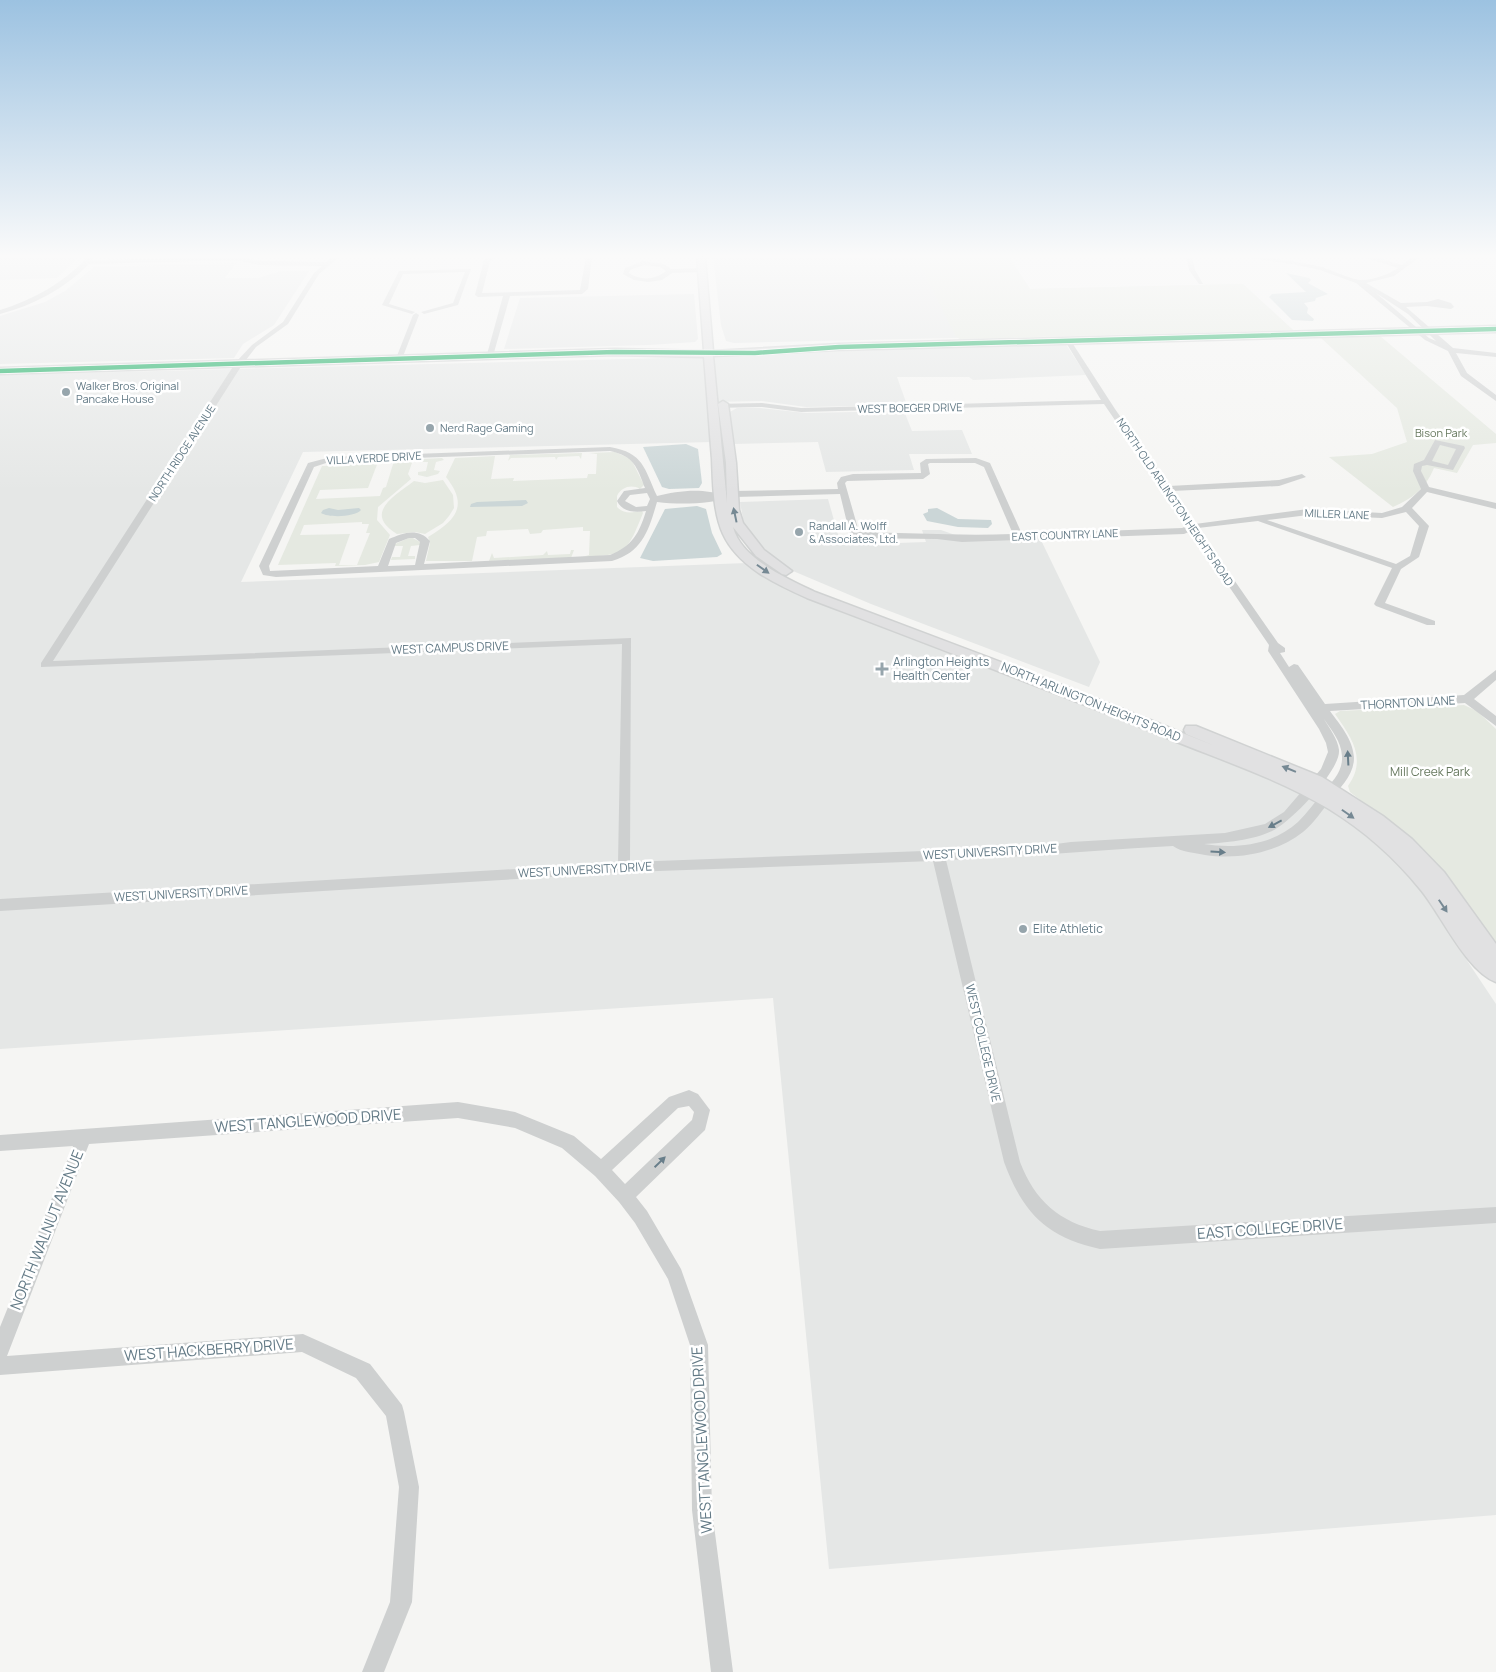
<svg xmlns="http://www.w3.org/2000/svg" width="1496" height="1672" font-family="Manrope,sans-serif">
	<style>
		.built { fill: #e5e7e6 }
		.green { fill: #e5e9e1; fill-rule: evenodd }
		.water { fill: #cbd6d7 }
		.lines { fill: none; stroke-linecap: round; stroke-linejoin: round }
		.major-casing { stroke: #d0d2d2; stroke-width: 3 }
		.minor { fill: #ced0d0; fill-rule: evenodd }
		.major { fill: #e1e1e2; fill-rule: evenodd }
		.bus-1-casing { stroke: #fff; stroke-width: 6 }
		.bus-1 { stroke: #00a651; stroke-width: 4.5 }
		.oneway { fill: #768994 }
		.oneway2 { fill: #687e8a }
		.poi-dot { fill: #96a5ac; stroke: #fff; stroke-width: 2 }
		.labels { text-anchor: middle; stroke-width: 5; stroke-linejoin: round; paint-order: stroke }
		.far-poi-label { font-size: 11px; fill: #637a86; stroke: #fff; text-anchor: start }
		.far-street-label { font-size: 11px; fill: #637a86; stroke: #fff }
		.far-park-label { font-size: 11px; fill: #66785e; stroke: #fff }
		.street-label { font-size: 12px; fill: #637a86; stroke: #fff }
		.poi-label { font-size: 12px; fill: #637a86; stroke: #fff; text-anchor: start }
		.park-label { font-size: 12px; fill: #66785e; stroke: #fff }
		.near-street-label { font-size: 15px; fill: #637a86; stroke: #fff }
	</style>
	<rect width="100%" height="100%" fill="#f5f5f3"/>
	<g class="built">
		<polygon points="0,257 79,257 57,278 0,280"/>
		<polygon points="713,257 1009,257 1030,289 1243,284 1293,330 734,343 726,341 721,325"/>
		<polygon points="236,263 225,278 258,278 281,271 309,271 274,325 243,344 234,358 0,364 0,316 45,302 65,291 94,267"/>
		<polygon points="694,294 698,339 695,342 649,345 504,349 520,298"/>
		<polygon points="1065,343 1086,375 973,380 969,377 897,377 907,405 806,407 762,401 709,402 712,442 303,452 241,582 747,563 1006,672 1292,786 1337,814 1383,850 1412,878 1496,1004 1496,1515 829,1569 773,998 0,1049 0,375 666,358"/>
		<polygon points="737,408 760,408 806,413 904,411 912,431 962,430 972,454 909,454 914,470 826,472 818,442 733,444 728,413"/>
		<polygon points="828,499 841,545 926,542 922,530 941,530 958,536 1038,534 1100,662 1089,687 871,604 786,568 755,540 744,524 740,502"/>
	</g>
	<g class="green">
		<polygon points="916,257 1009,257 1030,289 1243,284 1293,330 960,339 956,337"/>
		<path d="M 1380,336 L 1496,434 L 1496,443 L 1473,445 L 1457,473 L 1434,468 C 1426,488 1412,499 1393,507 L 1329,457 L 1372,454 L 1407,442 L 1397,408 L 1321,338 Z"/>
		<path d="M 615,452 L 631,459 L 644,485 L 640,489 C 632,484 621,487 617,496 L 617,507 C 625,515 633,512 642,511 L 643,513 C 627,553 626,555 582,557 L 589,555 L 590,531 L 583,531 L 583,527 L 543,530 L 541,533 L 530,534 L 528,529 L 487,531 L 486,536 L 477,537 L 472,561 L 426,561 L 430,543 L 428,537 C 456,520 469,506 446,477 L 455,458 L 495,456 L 491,479 L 514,478 L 513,481 L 587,478 L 588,474 L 596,474 L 597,454 L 589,453 Z"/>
		<polygon points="582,453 581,459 579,456 558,457 556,460 555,457 511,458 508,461 510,455"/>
		<polygon points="442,458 444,460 436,462 434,470 440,471 438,474 427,477 418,475 418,472 426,471 428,462 422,462 423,459"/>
		<path d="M 413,460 L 408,474 L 411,479 L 378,507 L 377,520 L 390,535 L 379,562 L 365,565 L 335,566 L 336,563 L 278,565 L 322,466 L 372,464 L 373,461 ZM 394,461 L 386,487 L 383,488 L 380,496 L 316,499 L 320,490 L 368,488 L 378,462 ZM 362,522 L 362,524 L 369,524 L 366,533 L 370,533 L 357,565 L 339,565 L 350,534 L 300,535 L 304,525 Z"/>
		<path d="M 443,480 L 453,495 L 454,508 L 449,516 L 443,523 L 425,534 L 415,532 L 397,534 C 362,513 396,495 414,481 L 425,483 Z"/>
		<polygon points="411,537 420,542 420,545 411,546 408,556 415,556 415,559 391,560 392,557 400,557 403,546 394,546 395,544"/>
		<polygon points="571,550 574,550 571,558 489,561 492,553 494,558 543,555 547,551 548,555 570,554"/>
		<path d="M 1464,705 L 1477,711 L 1496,729 L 1496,945 L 1386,820 L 1350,792 L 1348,786 C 1367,759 1352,738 1335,714 L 1340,711 Z"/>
	</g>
	<g class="water">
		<polygon points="1286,273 1309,278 1311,280 1308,283 1328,294 1316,298 1315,301 1304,303 1308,308 1307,313 1314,319 1313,321 1292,320 1269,297 1272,294 1306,292"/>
		<polygon points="686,444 698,449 702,483 699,488 669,489 662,487 643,447"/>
		<polygon points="526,500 528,503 522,506 470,507 471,504 477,502"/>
		<polygon points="697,506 706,509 712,533 722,554 717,557 653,561 640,558 665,509"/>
		<path d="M 329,508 L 338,510 L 359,508 L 361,510 C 355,517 329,518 321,513 L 323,510 Z"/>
		<polygon points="937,508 958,519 991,520 992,524 988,528 958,527 927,521 923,514 928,512 928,509"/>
	</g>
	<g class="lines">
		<defs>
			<path id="major" d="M 697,257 L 705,257 L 713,351 L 839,344 L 1496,326 L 1496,332 L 839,350 L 713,356 L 727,503 L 726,463 L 718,404 L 723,401 L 728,404 L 736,463 L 739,510 L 743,523 L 764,550 L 792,571 L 786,575 L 782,574 L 756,556 L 733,527 C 741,559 788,579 815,592 L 1080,692 L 1215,746 L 1186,734 L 1184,730 L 1186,726 L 1196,726 L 1322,777 L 1383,816 L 1412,839 L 1444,872 L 1496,944 L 1496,982 C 1466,971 1441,914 1420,889 C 1395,858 1363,830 1329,809 C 1277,778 1218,759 1162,736 C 1044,688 925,643 807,598 C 776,584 738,567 723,534 C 713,512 713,483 712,459 C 709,425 707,391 704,357 L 615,355 L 0,374 L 0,368 L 615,349 L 704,351 Z"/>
		</defs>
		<use href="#major" class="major-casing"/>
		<g class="minor">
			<path d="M 88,257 L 95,257 L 92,260 L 242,257 L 259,261 L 326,262 L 332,257 L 339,257 L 319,274 L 288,324 L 256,347 L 242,365 L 53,661 L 631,638 L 630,862 L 1033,847 L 1071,842 L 1225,833 L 1265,824 L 1284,812 L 1321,769 L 1328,752 L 1326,743 L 1319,729 L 1268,651 L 1269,645 L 1191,531 L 1184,534 L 962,542 L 937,539 L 855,538 L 850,535 L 840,494 L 734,497 C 710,504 681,505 657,502 C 649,529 643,552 612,561 L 276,577 L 263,575 L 259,566 L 308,463 L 331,457 L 610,447 C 644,453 644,468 657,496 C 673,492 693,489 710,492 C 721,493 721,495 733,491 L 838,489 L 837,483 L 841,477 L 853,474 L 921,473 L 920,463 L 926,459 L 976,458 L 990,463 L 1022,534 L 1182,528 L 1187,526 L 1104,404 L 801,412 L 762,407 L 714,408 L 710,406 L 714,404 L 762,403 L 801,408 L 1101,400 L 1065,341 L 1068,339 L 1071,341 L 1115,409 L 1169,486 L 1279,480 L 1302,474 L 1306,477 L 1279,486 L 1172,491 L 1195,524 L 1308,509 L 1382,513 L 1402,507 L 1421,489 L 1413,471 L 1414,464 L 1424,460 L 1435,440 L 1464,446 L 1465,448 L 1453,470 L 1427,465 L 1422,466 L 1421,471 L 1429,487 L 1496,503 L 1496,509 L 1427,492 L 1412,508 L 1429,526 L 1419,557 L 1401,569 L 1385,603 L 1435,621 L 1435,625 L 1427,625 L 1376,606 L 1374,604 L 1392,568 L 1258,521 L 1198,528 L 1278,643 L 1285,648 L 1285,652 L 1280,653 L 1289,667 L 1294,664 L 1298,665 L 1325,704 L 1464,695 L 1496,670 L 1496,680 L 1474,699 L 1496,716 L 1496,726 L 1465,703 L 1330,711 C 1340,725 1353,739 1354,758 C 1354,775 1340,788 1330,800 C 1322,811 1314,823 1303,832 C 1276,853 1239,860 1205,855 C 1195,853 1181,852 1173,846 C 1097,850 1022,857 946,860 L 1020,1162 C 1035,1201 1059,1222 1100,1231 L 1496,1207 L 1496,1223 L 1100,1249 C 1046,1237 1023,1213 1004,1162 L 933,861 L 630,872 L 0,911 L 0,899 L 618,863 L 622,644 L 41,667 L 41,663 L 236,362 L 252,345 L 283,322 L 314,273 L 322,266 L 259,265 L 236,260 L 89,264 C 64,289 34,305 0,314 L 0,310 C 35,299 63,283 88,257 ZM 1440,445 L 1456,449 L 1448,465 L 1432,461 ZM 610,451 C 634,456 637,467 645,488 L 624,491 L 617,501 C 622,512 635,513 646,511 C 639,534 632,546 610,555 L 424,564 L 430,541 C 418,527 403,533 389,539 L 378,566 L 270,571 L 269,566 L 314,467 L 332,461 ZM 975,463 L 984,467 L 1013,534 C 962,536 911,533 859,532 L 845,483 L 847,481 L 923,479 L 930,474 L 928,464 L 930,463 ZM 647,493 L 650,499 L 647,506 L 636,507 L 625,501 L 630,495 ZM 1406,512 L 1419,526 L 1410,556 L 1396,564 L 1267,520 L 1308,515 L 1382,518 ZM 409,538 L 415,538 L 420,542 L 415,565 L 388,566 L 396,543 ZM 1324,719 C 1332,731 1341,741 1342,756 C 1343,772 1332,782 1323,792 C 1315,802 1307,813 1298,822 C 1273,845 1236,849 1204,844 C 1224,843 1254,840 1272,831 C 1290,823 1341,770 1339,750 C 1338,739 1329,728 1324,719 Z"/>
			<polygon points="487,257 494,257 490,261 482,293 580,290 586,257 592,257 588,289 582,294 510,296 493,356 486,358 503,296 478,297 475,295 484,260"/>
			<polygon points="1186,257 1192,257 1195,270 1203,284 1199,284 1189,270"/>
			<path d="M 1245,257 C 1272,257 1296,261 1322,267 C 1331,270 1355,281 1362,280 C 1374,280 1389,274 1398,268 L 1364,257 L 1375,257 L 1402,265 L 1412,257 L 1420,257 L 1394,276 L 1366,283 L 1401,303 L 1427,302 L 1438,299 L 1451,303 L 1454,307 L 1451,309 L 1427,306 L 1406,307 L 1453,348 L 1496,353 L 1496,357 L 1456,353 L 1467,373 L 1496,395 L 1496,401 L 1461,376 L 1448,351 L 1425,340 L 1356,283 L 1320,270 L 1297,265 ZM 1376,293 L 1408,314 L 1436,341 L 1429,338 Z"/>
			<path d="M 643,261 L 664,264 L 671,269 L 702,268 L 705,270 L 702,272 L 672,273 L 662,280 L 648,282 L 634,280 L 623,274 L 625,268 ZM 644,265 L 660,267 L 666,271 C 655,280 641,281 629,273 L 630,270 Z"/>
			<polygon points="471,269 458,305 424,314 421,312 453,303 465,272 403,274 389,304 415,312 412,314 382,305 399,271"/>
			<polygon points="416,313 419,315 402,359 395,361 413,315"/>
			<path d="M 689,1090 L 698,1094 L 710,1110 L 705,1130 L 636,1197 L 647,1211 L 681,1269 L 708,1345 L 712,1510 L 733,1672 L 711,1672 L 692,1510 L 690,1345 L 668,1279 L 635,1223 L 619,1202 L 595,1176 L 562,1148 L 515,1128 L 458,1118 L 89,1144 L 7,1356 L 303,1334 L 370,1364 L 402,1405 L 404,1412 L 419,1487 L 412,1602 L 384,1672 L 362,1672 L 390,1602 L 399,1487 L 386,1416 L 356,1378 L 302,1352 L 0,1375 L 0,1327 L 73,1146 L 0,1151 L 0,1135 L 458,1102 L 515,1112 L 574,1136 L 601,1159 L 669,1097 ZM 689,1106 L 694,1112 L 692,1120 L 625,1184 L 612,1170 L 678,1108 Z"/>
		</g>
		<use href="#major" class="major"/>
		<defs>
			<polyline id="bus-1" points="0,371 615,352 755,353 839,347 1496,329"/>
		</defs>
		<use href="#bus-1" class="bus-1-casing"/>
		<use href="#bus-1" class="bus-1"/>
	</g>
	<defs><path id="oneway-solid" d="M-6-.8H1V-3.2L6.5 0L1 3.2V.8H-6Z" transform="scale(1.25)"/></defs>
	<g class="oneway">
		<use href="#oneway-solid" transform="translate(735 515) rotate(-102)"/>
		<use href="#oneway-solid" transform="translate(763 569) rotate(35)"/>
		<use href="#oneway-solid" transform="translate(1289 769) rotate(-158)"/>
		<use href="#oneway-solid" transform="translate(1348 814) rotate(35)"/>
		<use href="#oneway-solid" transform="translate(1443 906) rotate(56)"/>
	</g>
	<g class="oneway2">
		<use href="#oneway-solid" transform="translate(1348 758) rotate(-93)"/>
		<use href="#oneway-solid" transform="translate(1275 824) rotate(152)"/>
		<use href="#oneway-solid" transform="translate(1218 852) rotate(4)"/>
		<use href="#oneway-solid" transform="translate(660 1162) rotate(-44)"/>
	</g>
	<linearGradient id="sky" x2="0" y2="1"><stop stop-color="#9cc2e1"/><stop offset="0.52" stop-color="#fafafa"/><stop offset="1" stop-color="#fafafa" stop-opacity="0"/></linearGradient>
	<rect width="1496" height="492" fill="url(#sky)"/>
	<g class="poi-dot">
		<circle cx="66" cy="392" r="5"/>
		<circle cx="430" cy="428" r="5"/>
		<circle cx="799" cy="532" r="5"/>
		<path d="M879.5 661.5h5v5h5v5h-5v5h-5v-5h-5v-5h5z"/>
		<circle cx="1023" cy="929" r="5"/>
	</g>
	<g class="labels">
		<g class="far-poi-label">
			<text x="76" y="390">Walker Bros. Original<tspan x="76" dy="13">Pancake House</tspan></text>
			<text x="440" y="432">Nerd Rage Gaming</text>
			<text x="809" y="530">Randall A. Wolff<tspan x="809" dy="13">&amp; Associates, Ltd.</tspan></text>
		</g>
		<g class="far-street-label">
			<text transform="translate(910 408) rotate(-1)" y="4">WEST BOEGER DRIVE</text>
			<text transform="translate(182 453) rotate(-57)" y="4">NORTH RIDGE AVENUE</text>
			<text transform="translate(374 458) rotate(-3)" y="4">VILLA VERDE DRIVE</text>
			<text transform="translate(1175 502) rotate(56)" y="4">NORTH OLD ARLINGTON HEIGHTS ROAD</text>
			<text transform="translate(1337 514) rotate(2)" y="4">MILLER LANE</text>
			<text transform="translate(1065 535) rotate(-2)" y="4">EAST COUNTRY LANE</text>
		</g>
		<g class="far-park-label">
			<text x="1441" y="437">Bison Park</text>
		</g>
		<g class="street-label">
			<text transform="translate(450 648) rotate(-2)" y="4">WEST CAMPUS DRIVE</text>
			<text transform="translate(1091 702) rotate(22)" y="4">NORTH ARLINGTON HEIGHTS ROAD</text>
			<text transform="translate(1408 703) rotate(-3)" y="4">THORNTON LANE</text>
			<text transform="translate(990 852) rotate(-3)" y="4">WEST UNIVERSITY DRIVE</text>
			<text transform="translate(585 870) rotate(-3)" y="4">WEST UNIVERSITY DRIVE</text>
			<text transform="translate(181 894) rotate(-3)" y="4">WEST UNIVERSITY DRIVE</text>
			<text transform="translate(983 1043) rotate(77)" y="4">WEST COLLEGE DRIVE</text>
		</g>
		<g class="poi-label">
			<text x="893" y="666">Arlington Heights<tspan x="893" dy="14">Health Center</tspan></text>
			<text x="1033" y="933">Elite Athletic</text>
		</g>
		<g class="park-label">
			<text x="1430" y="776">Mill Creek Park</text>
		</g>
		<g class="near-street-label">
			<text transform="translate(308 1121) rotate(-4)" y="5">WEST TANGLEWOOD DRIVE</text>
			<text transform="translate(1270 1229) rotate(-4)" y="5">EAST COLLEGE DRIVE</text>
			<text transform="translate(47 1230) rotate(-68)" y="5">NORTH WALNUT AVENUE</text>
			<text transform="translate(209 1350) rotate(-4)" y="5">WEST HACKBERRY DRIVE</text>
			<text transform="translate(702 1440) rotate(-93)" y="5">WEST TANGLEWOOD DRIVE</text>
		</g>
	</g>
</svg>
